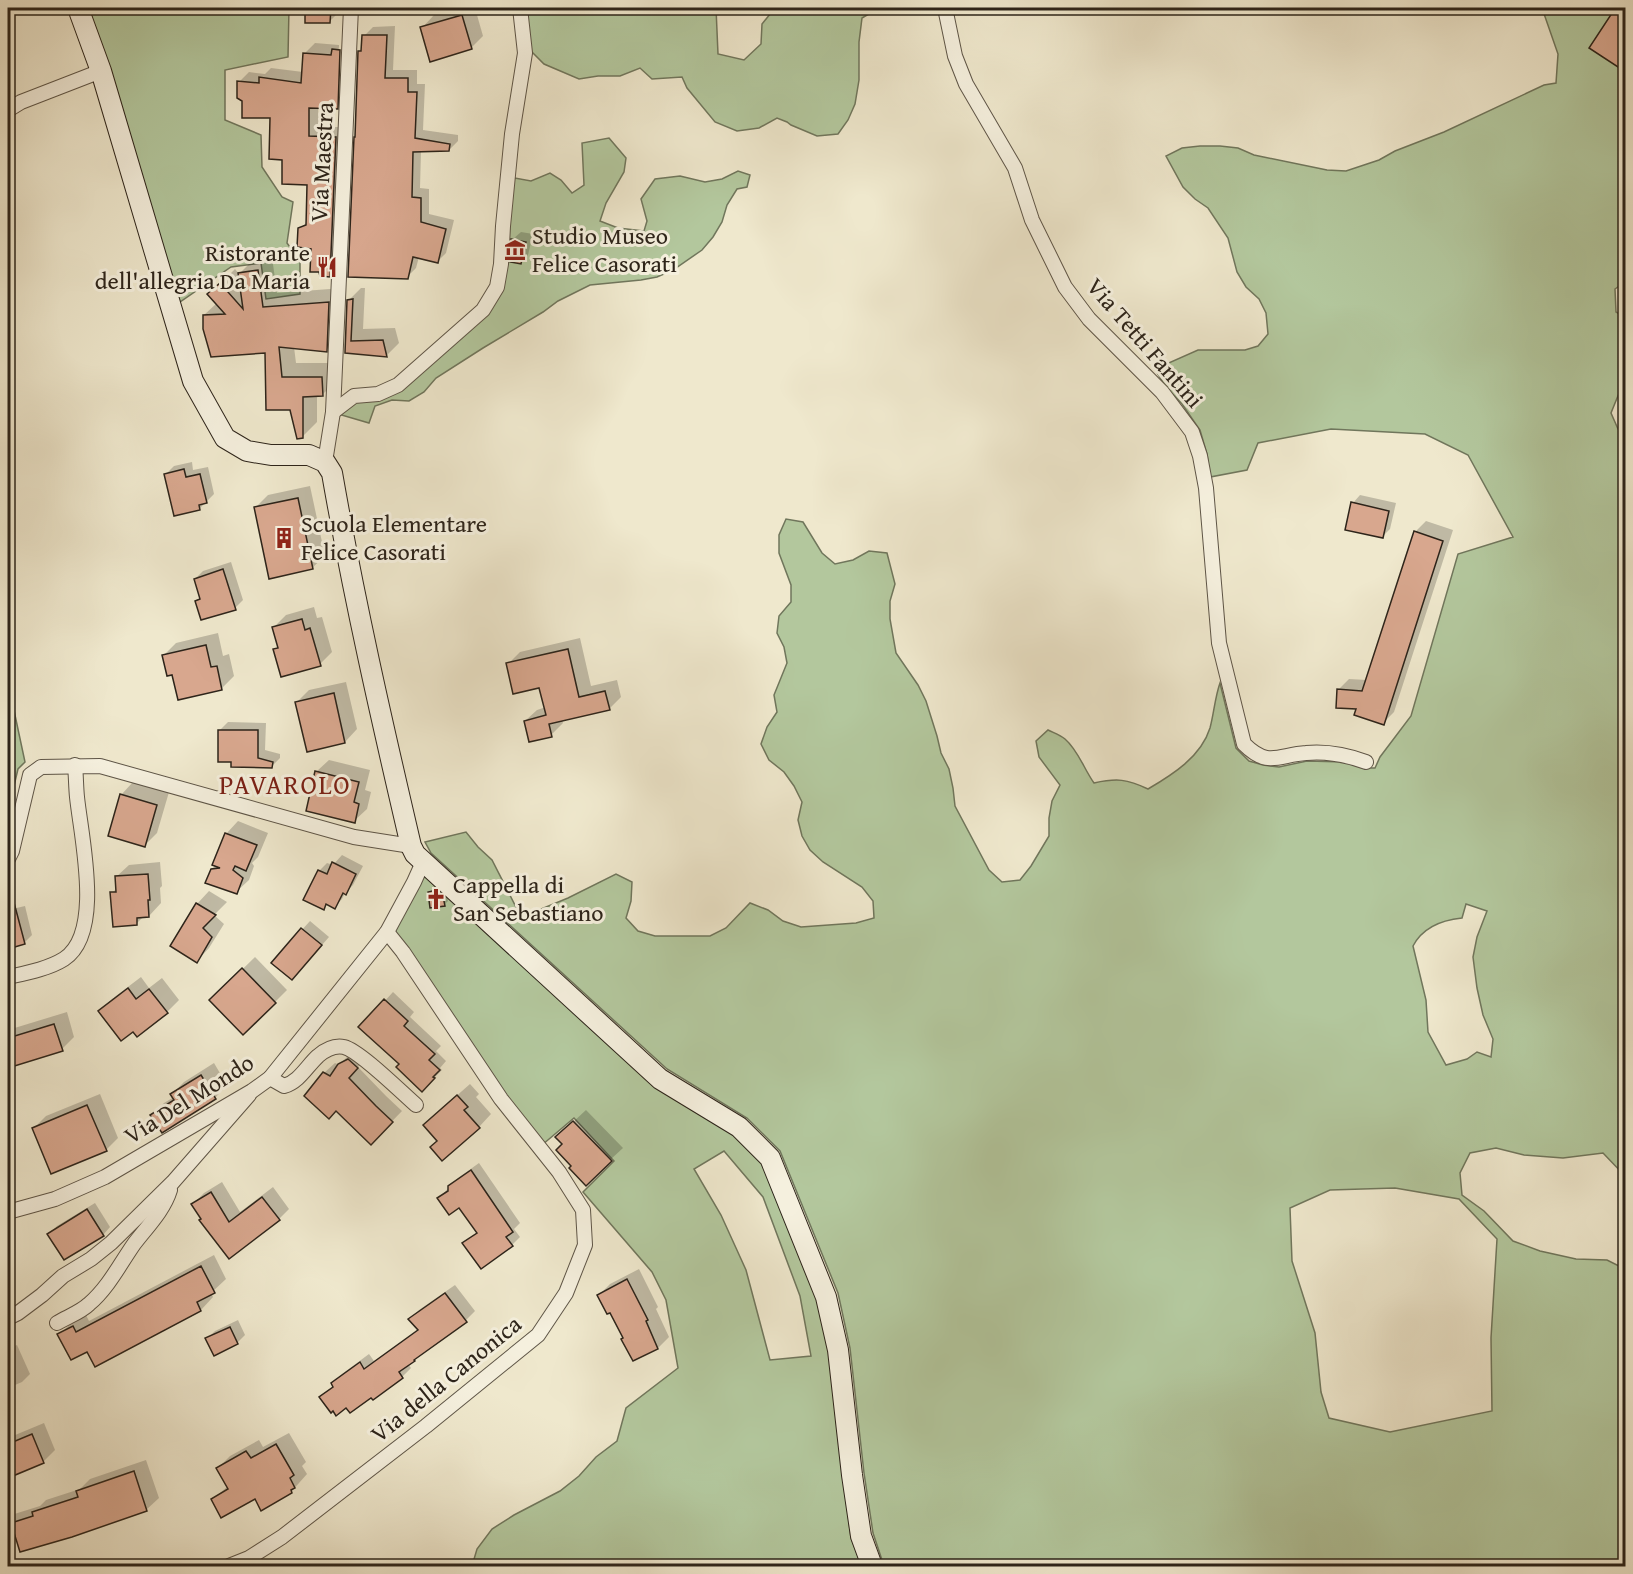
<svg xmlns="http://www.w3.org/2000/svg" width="1633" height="1574" font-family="'Gentium Book Plus',serif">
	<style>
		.green { fill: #b3c79d; stroke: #70765c; stroke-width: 1.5; fill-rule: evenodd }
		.shadow { fill: #0003 }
		.building { fill: #d8a78e; stroke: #2d241a; stroke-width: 1.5 }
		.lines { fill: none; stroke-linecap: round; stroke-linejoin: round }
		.street-casing { stroke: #5e5547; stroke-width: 16 }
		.secondary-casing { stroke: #2d241a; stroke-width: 22 }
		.street { stroke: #f5f0de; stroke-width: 14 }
		.secondary { stroke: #f5f0de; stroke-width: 20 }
		.labels { text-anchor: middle; stroke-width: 6; stroke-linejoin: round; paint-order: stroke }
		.street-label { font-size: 24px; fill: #2d241a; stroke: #f5f0de }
		.poi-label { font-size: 24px; fill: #2d241a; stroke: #f5f0de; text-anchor: start }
		.quarter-label { font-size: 27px; letter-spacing: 1.5px; fill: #7a1f14; stroke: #f5f0de }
	</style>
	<rect width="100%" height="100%" fill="#efe8cd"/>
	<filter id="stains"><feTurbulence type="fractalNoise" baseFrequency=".00333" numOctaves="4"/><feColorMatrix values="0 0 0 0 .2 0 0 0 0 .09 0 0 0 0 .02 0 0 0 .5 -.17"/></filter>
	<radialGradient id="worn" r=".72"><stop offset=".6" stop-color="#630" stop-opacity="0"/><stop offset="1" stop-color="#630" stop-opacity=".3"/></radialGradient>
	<g class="green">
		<polygon points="82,8 289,8 288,57 225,70 225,120 261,135 262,167 282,197 293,202 287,243 300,261 300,294 266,299 261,263 231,267 177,304"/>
		<polygon points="524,8 716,8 718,54 744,60 761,44 762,24 775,8 879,8 862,18 859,42 859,80 855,104 848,120 838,134 817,136 791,125 787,122 777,118 759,128 737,131 715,122 687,88 682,77 652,79 640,68 620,76 598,76 579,79 544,64 526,46"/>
		<path d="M 1542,8 L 1625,8 L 1626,281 L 1615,289 L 1616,312 L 1625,317 L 1626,376 L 1611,413 L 1618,429 L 1626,433 L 1625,1176 L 1603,1153 L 1563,1158 L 1524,1155 L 1496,1148 L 1470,1153 L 1460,1173 L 1462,1195 L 1484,1211 L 1513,1241 L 1540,1251 L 1576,1259 L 1607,1260 L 1625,1269 L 1625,1566 L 884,1566 L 873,1533 L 864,1473 L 850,1348 L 838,1293 L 780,1151 L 747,1118 L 667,1069 L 431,853 L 425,842 L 466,832 L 478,847 L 492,860 L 516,907 L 534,912 L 568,898 L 616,874 L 632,882 L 631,901 L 626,918 L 638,931 L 655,936 L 710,936 L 726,928 L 750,903 L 768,910 L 783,921 L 801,927 L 856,923 L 874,918 L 873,901 L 862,887 L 823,862 L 810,850 L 802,836 L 798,820 L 802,802 L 794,786 L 784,772 L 769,760 L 761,744 L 767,727 L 777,712 L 774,695 L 787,663 L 784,647 L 777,633 L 779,616 L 791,602 L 791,585 L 779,553 L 779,535 L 786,519 L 803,522 L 822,553 L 835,564 L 853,560 L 869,551 L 887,553 L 895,584 L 890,601 L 890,619 L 896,653 L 918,685 L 926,701 L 937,736 L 941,753 L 949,769 L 953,788 L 955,806 L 989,870 L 1002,882 L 1020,880 L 1031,866 L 1049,836 L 1049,818 L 1052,801 L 1060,785 L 1039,757 L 1036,741 L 1048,730 C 1054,733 1060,735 1065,739 C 1078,750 1084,769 1094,783 C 1117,778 1127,779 1148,789 C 1172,775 1201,757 1210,728 C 1214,713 1215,697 1220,683 L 1236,748 L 1249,761 L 1263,765 L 1279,767 L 1307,761 L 1345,762 L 1364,768 L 1375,768 L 1380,757 L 1411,716 L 1458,554 L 1513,537 L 1468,455 L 1425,434 L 1331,429 L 1258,443 L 1247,470 L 1210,477 L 1207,454 L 1200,430 L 1182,404 L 1165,386 L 1155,369 L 1198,350 L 1245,350 L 1258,346 L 1268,334 L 1266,313 L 1259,299 L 1246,287 L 1237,272 L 1228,238 L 1208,208 L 1195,199 L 1183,187 L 1166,156 L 1182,148 L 1200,146 L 1220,146 L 1238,148 L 1254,155 L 1327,170 L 1346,171 L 1379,160 L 1395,151 L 1444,132 L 1544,85 L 1556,83 L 1558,54 ZM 1466,904 L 1487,911 L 1477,937 L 1473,957 L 1477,988 L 1483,1015 L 1493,1039 L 1491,1057 L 1477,1052 L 1467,1059 L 1446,1065 L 1428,1032 L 1426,1000 L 1413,946 C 1423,927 1442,920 1462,918 ZM 1395,1188 L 1459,1199 L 1497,1239 L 1491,1338 L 1492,1411 L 1390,1432 L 1329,1418 L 1321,1392 L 1315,1333 L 1292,1261 L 1290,1208 L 1330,1190 Z"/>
		<polygon points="609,138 626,158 624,172 606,203 600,221 618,228 644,231 647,221 641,199 655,179 680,176 705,182 722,179 738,171 750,175 747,187 737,189 727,205 722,222 713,237 702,250 673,270 657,277 641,280 590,285 558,301 543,312 483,348 436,378 424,392 409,401 392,400 375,406 369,423 338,414 356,399 379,396 499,288 509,188 515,178 531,181 550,173 561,180 572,193 584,185 582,143"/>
		<polygon points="12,701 25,762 18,769 8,811 8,702"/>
		<path d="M 424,869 L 501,940 L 739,1130 L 767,1159 L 824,1299 L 836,1419 L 851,1538 L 862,1566 L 472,1566 L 477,1549 L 492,1529 L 514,1515 L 560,1491 L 579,1476 L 596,1457 L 617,1441 L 626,1408 L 678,1368 L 666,1300 L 652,1272 L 583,1192 L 614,1161 L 574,1118 L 542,1145 L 505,1097 L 391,934 ZM 724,1151 L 763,1197 L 800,1296 L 811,1356 L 770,1360 L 746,1270 L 721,1215 L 694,1169 Z"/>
	</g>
	<g class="shadow">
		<polygon points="306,8 338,8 338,13 330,21 306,21"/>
		<polygon points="461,8 475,8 483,36 471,48 422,28 434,15"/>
		<polygon points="1619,8 1626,8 1626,58 1618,66 1591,47"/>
		<polygon points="395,26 393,70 417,70 417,84 425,84 423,130 458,135 458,141 449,150 421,151 420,188 429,189 429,214 454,220 446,253 437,262 419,257 416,268 407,277 360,52 363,49 364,36 373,27"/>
		<polygon points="315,43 339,45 338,73 348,74 347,97 337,107 318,107 319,127 346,127 339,265 329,275 320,271 312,247 300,229 308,221 308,183 284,158 272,117 244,100 239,82 249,72 265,74 271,68 303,72 305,53"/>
		<polygon points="521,232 533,234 528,255 520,263 513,239"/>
		<polygon points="272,257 277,293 343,288 340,336 326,350 294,347 296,363 336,363 336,381 322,395 317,395 317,422 302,437 266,351 204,315 217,303 209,294 224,280 235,269 239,274 254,259"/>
		<polygon points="361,288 365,288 363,329 395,328 399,343 387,355 346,352 348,301"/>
		<polygon points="192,462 193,470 208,467 214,494 199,509 166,474 174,466"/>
		<polygon points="310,486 325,556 312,568 256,507 268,495"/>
		<polygon points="1360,495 1396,503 1390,529 1382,537 1353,503"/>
		<polygon points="1426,521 1453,530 1394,712 1383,723 1358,708 1338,690 1349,679 1367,680 1415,532"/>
		<polygon points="231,562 243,600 235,608 196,601 201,597 195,579 203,571"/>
		<polygon points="314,607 317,618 322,617 332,652 320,664 275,650 279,645 274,627 286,615"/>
		<polygon points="218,633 223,656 229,654 234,676 221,689 173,673 164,655 176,643"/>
		<polygon points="580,638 591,686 617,680 621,697 609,709 562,720 563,723 551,735 525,721 537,710 546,707 541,686 508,664 520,652"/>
		<polygon points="346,682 357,729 345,742 297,702 309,690"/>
		<polygon points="228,722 266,723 265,750 280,754 280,758 272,766 232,761 220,730"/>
		<polygon points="329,760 370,770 365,790 371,792 367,809 354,821 316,772"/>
		<polygon points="133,782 169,792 157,833 145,845 121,795"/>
		<polygon points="238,821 268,833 258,857 252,863 254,866 249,880 236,892 212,869 216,865 226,834"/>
		<polygon points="342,855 363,866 353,885 345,893 342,899 334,907 328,904 323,908 305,899 320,870 327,863 333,865"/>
		<polygon points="160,862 162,886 160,888 161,903 149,916 144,916 137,923 112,893 117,888 116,877 129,865"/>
		<polygon points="441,888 447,893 448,901 444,905 429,892 433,889"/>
		<polygon points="209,891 227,902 214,915 224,924 209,948 197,961 197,904"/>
		<polygon points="25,906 32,935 24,943 8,947 8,910"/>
		<polygon points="310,921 329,937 300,970 273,962"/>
		<polygon points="255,957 287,990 275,1002 211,1000"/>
		<polygon points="141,977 149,988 162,978 179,1000 167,1012 100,1011 112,999"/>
		<polygon points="393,992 414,1012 410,1017 441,1046 436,1051 446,1061 440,1068 442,1070 422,1090 401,1064 361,1027"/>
		<polygon points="67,1012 74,1037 62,1049 10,1065 8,1059 8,1030"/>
		<polygon points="350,1054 367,1057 358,1067 386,1096 402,1111 371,1143 337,1109 324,1073 335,1063 339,1065"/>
		<polygon points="214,1063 227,1085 215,1098 152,1115 164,1103 174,1097 172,1094 184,1082"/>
		<polygon points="470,1084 479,1094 476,1097 491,1114 479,1127 438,1141 437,1113"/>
		<polygon points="100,1094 118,1138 106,1150 34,1128 46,1116"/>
		<polygon points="586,1110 623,1148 610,1160 573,1166 564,1144 557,1137"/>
		<polygon points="479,1163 520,1223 514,1229 520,1237 512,1245 464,1244 478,1232 460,1206 439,1198 458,1178"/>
		<polygon points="222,1182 240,1212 273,1187 289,1209 279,1219 229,1257 193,1204 204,1193"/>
		<polygon points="95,1203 110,1227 103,1235 49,1234 57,1226"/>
		<polygon points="214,1255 226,1279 211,1293 213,1297 201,1310 95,1365 88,1350 59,1335 72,1322 86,1315 89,1321"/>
		<polygon points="639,1269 658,1307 656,1309 669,1337 658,1348 633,1359 611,1311 599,1295 610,1284"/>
		<polygon points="455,1285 475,1311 466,1320 408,1364 411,1368 402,1377 371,1396 347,1406 321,1397 334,1386 333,1383 342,1374 369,1354 374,1361 418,1329 410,1319 419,1310"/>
		<polygon points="238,1320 245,1335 237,1343 207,1339 215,1331"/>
		<polygon points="17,1345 30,1374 22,1382 8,1388 8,1349"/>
		<polygon points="44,1423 55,1450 43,1462 8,1476 8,1438"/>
		<polygon points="289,1433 306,1462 302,1466 307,1474 291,1492 255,1497 212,1500 228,1486 218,1468 230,1456 259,1440 263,1447"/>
		<polygon points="146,1460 159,1498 146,1510 8,1543 8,1516 40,1506 46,1500 80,1489 90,1479"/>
	</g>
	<g class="building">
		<polygon points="305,8 331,8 330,23 305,23"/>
		<polygon points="1614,10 1626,18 1626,57 1618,67 1589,48"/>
		<polygon points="462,15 472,49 430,62 420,27"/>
		<polygon points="362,35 387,35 385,78 408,78 408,92 417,92 415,138 450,144 449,151 413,152 412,197 421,198 421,222 446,229 438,263 413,257 408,279 348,277 354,137 355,137 358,51 361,51"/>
		<polygon points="332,49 340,50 338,109 309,108 309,136 336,137 330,277 320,276 319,272 310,272 311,249 297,247 298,228 306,225 307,185 282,184 282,160 269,159 270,118 242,118 242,101 237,98 237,81 259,83 259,77 301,83 303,53 331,55"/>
		<polygon points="511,239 526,242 521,264 510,262"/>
		<polygon points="258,270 263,307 329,302 327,352 279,347 282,377 322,377 323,396 303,397 303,438 297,439 290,410 266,410 265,353 211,357 203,329 203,315 225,314 207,294 220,283 243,309 238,273"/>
		<polygon points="353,299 351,341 383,340 387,357 345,353 347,300"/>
		<polygon points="184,469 186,477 200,474 207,503 199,505 200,510 174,516 164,474"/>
		<polygon points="298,498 313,569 269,579 254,507"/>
		<polygon points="1351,502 1389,511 1383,538 1345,530"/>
		<polygon points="1414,531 1443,541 1384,725 1354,715 1356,709 1336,708 1337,689 1362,691"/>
		<polygon points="223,569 236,610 201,620 195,601 200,599 194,579"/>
		<polygon points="302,619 305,630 310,628 321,666 281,677 273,649 278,648 272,627"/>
		<polygon points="206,645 211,667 217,666 222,690 178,700 172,675 167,676 162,655"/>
		<polygon points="568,649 579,697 605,691 610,710 549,724 552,737 529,742 524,721 546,715 539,688 513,694 506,663"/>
		<polygon points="334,693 345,743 307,752 295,702"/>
		<polygon points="218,730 258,730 258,758 273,762 272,768 231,767 231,762 218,762"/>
		<polygon points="315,771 359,782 354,802 359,804 355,823 306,811"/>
		<polygon points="120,794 157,805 145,847 108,836"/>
		<polygon points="225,833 257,845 246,871 235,866 233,870 243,878 237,894 205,883 211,869 220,868 212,865"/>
		<polygon points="332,862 356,874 346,895 343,893 335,909 326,904 324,910 303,900 318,870 327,874"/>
		<polygon points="148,874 150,900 148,900 149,917 137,918 137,925 113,927 110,892 116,892 115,876"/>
		<polygon points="437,890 443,896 445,906 430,908 428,892"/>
		<polygon points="12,895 25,944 8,949 8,896"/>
		<polygon points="196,903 216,915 203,928 212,937 197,963 170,946"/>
		<polygon points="301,928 322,945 292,980 271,963"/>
		<polygon points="242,968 276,1003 243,1035 209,1000"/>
		<polygon points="128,988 136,999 149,989 168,1013 137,1037 133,1032 121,1041 98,1011"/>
		<polygon points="384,999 408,1021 404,1026 435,1054 429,1060 440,1070 433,1077 435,1078 422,1092 396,1067 399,1064 358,1027"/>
		<polygon points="54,1024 63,1051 8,1068 8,1038"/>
		<polygon points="348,1059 358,1068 349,1078 376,1106 393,1122 371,1145 336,1111 329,1119 304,1096 323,1072 330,1076 338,1064"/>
		<polygon points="201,1075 216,1099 162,1133 150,1115 174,1100 170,1094"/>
		<polygon points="457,1095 468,1107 464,1110 480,1128 442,1161 430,1147 437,1141 423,1125"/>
		<polygon points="87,1105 107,1151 51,1174 32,1128"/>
		<polygon points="573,1121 612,1161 586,1186 569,1168 571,1166 556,1150 562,1144 555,1137"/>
		<polygon points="471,1170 513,1232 506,1237 513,1246 481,1269 462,1243 477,1233 459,1208 449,1215 437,1198 448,1191 448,1186"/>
		<polygon points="211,1192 229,1222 262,1197 280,1220 229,1259 199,1220 201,1219 191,1204"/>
		<polygon points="87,1209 104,1236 64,1260 47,1234"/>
		<polygon points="201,1266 215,1293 197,1302 201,1311 95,1367 87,1352 71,1360 57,1334 73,1326 76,1332"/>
		<polygon points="627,1279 648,1320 646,1321 658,1349 633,1361 621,1339 623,1338 610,1313 607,1314 597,1295"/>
		<polygon points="445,1293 467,1322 414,1360 415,1361 399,1372 403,1378 373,1400 371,1398 350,1413 346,1408 336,1416 333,1411 331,1413 319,1397 333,1387 331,1383 360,1362 364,1369 418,1330 408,1319"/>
		<polygon points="230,1327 238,1344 214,1356 205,1338"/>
		<polygon points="32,1434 44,1463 8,1478 8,1444"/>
		<polygon points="276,1444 294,1475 290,1478 295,1488 291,1490 292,1493 261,1511 255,1499 221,1518 211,1499 228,1489 216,1468 246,1451 251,1458"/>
		<polygon points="134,1471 147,1511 72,1537 20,1552 11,1523 33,1516 32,1512 78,1497 76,1491"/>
	</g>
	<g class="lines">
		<defs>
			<g id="street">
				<path d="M 945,8 L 955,56 L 966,84 L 1015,168 L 1032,220 L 1065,287 L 1089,319 L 1162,392 L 1192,432 L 1200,456 L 1206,488 L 1219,643 L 1244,744 C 1268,768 1278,755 1306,753 C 1327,751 1347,755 1366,762"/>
				<polyline points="8,110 21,102 101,71"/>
				<polyline points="333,412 354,396 378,394 398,385 483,310 497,287 501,264 503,226 512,134 525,53 520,8"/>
				<polyline points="325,462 333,412 351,8"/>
				<polyline points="8,859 12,851 30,775 41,767 100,766 354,837 411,846"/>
				<path d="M 8,977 C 26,973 48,969 64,959 C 104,933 81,837 77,797 C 76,787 76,776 75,765"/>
				<path d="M 270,1078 L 284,1086 C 299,1082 307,1066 318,1056 C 325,1050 334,1045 344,1047 C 360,1051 401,1092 416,1105"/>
				<polyline points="8,1212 55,1199 105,1177 252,1091 270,1078 387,932 414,882 423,862"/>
				<polyline points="8,1318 18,1313 42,1295 63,1276 91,1259 111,1243 173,1182 249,1095"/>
				<path d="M 57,1323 C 67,1317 81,1312 89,1304 C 108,1288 120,1264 134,1244 C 147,1227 164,1210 170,1190"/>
				<polyline points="229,1566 249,1558 282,1537 426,1426 538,1335 566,1293 585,1245 583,1210 559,1172 501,1099 403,952 387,932"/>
			</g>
			<path id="secondary" d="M 78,8 L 101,71 L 193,381 L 225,438 L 247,451 L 271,455 L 309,455 L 325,462 L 332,473 C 354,599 382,722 411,846 L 415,854 L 660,1079 L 739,1127 L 770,1158 L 826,1297 L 838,1350 L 852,1475 L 861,1536 L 872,1566"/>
		</defs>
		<use href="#street" class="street-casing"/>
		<use href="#secondary" class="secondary-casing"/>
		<use href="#street" class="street"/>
		<use href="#secondary" class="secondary"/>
	</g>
	<defs>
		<symbol id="museum-bare" viewBox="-9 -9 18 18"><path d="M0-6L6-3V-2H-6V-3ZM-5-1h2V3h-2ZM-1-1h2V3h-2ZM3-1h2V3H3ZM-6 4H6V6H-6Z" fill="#8f2418" stroke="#f5f0de" stroke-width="2.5" paint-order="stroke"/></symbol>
		<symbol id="restaurant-bare" viewBox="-9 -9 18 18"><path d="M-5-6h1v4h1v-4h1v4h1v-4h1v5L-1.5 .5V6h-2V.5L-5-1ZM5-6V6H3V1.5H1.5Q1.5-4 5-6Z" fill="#8f2418" stroke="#f5f0de" stroke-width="2.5" paint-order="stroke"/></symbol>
		<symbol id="building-bare" viewBox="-9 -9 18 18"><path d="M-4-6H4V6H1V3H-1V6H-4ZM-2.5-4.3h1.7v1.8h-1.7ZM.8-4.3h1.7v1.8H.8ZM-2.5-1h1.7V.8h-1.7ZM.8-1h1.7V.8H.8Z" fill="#8f2418" stroke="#f5f0de" stroke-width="2.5" paint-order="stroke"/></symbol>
		<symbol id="church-bare" viewBox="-9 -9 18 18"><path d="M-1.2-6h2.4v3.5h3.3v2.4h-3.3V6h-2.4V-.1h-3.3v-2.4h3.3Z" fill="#8f2418" stroke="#f5f0de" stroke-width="2.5" paint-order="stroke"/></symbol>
	</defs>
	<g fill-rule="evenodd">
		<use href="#museum-bare" x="500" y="235" width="30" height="30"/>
		<use href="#restaurant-bare" x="312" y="252" width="30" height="30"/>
		<use href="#building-bare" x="269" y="523" width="30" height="30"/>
		<use href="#church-bare" x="421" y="884" width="30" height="30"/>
	</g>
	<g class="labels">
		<g class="street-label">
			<text transform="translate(322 162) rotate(-87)" y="8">Via Maestra</text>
			<text transform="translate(1145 343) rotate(49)" y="8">Via Tetti Fantini</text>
			<text transform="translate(189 1099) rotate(-32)" y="8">Via Del Mondo</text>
			<text transform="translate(446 1379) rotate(-39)" y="8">Via della Canonica</text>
		</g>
		<g class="poi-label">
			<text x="532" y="244">Studio Museo<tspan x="532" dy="28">Felice Casorati</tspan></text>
			<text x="310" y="261" text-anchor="end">Ristorante<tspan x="310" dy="28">dell'allegria Da Maria</tspan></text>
			<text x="301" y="532">Scuola Elementare<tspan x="301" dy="28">Felice Casorati</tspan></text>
			<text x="453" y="893">Cappella di<tspan x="453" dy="28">San Sebastiano</tspan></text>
		</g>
		<g class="quarter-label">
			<text x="285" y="794">PAVAROLO</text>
		</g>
	</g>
	<rect width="1633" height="1574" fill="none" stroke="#efe8cd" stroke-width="30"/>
	<rect x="9" y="9" width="1615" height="1556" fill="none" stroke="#2d241a" stroke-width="3"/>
	<rect x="15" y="15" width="1603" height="1544" fill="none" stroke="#2d241a" stroke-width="1.5"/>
	<rect width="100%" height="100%" filter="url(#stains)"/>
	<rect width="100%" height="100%" fill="url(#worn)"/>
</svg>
